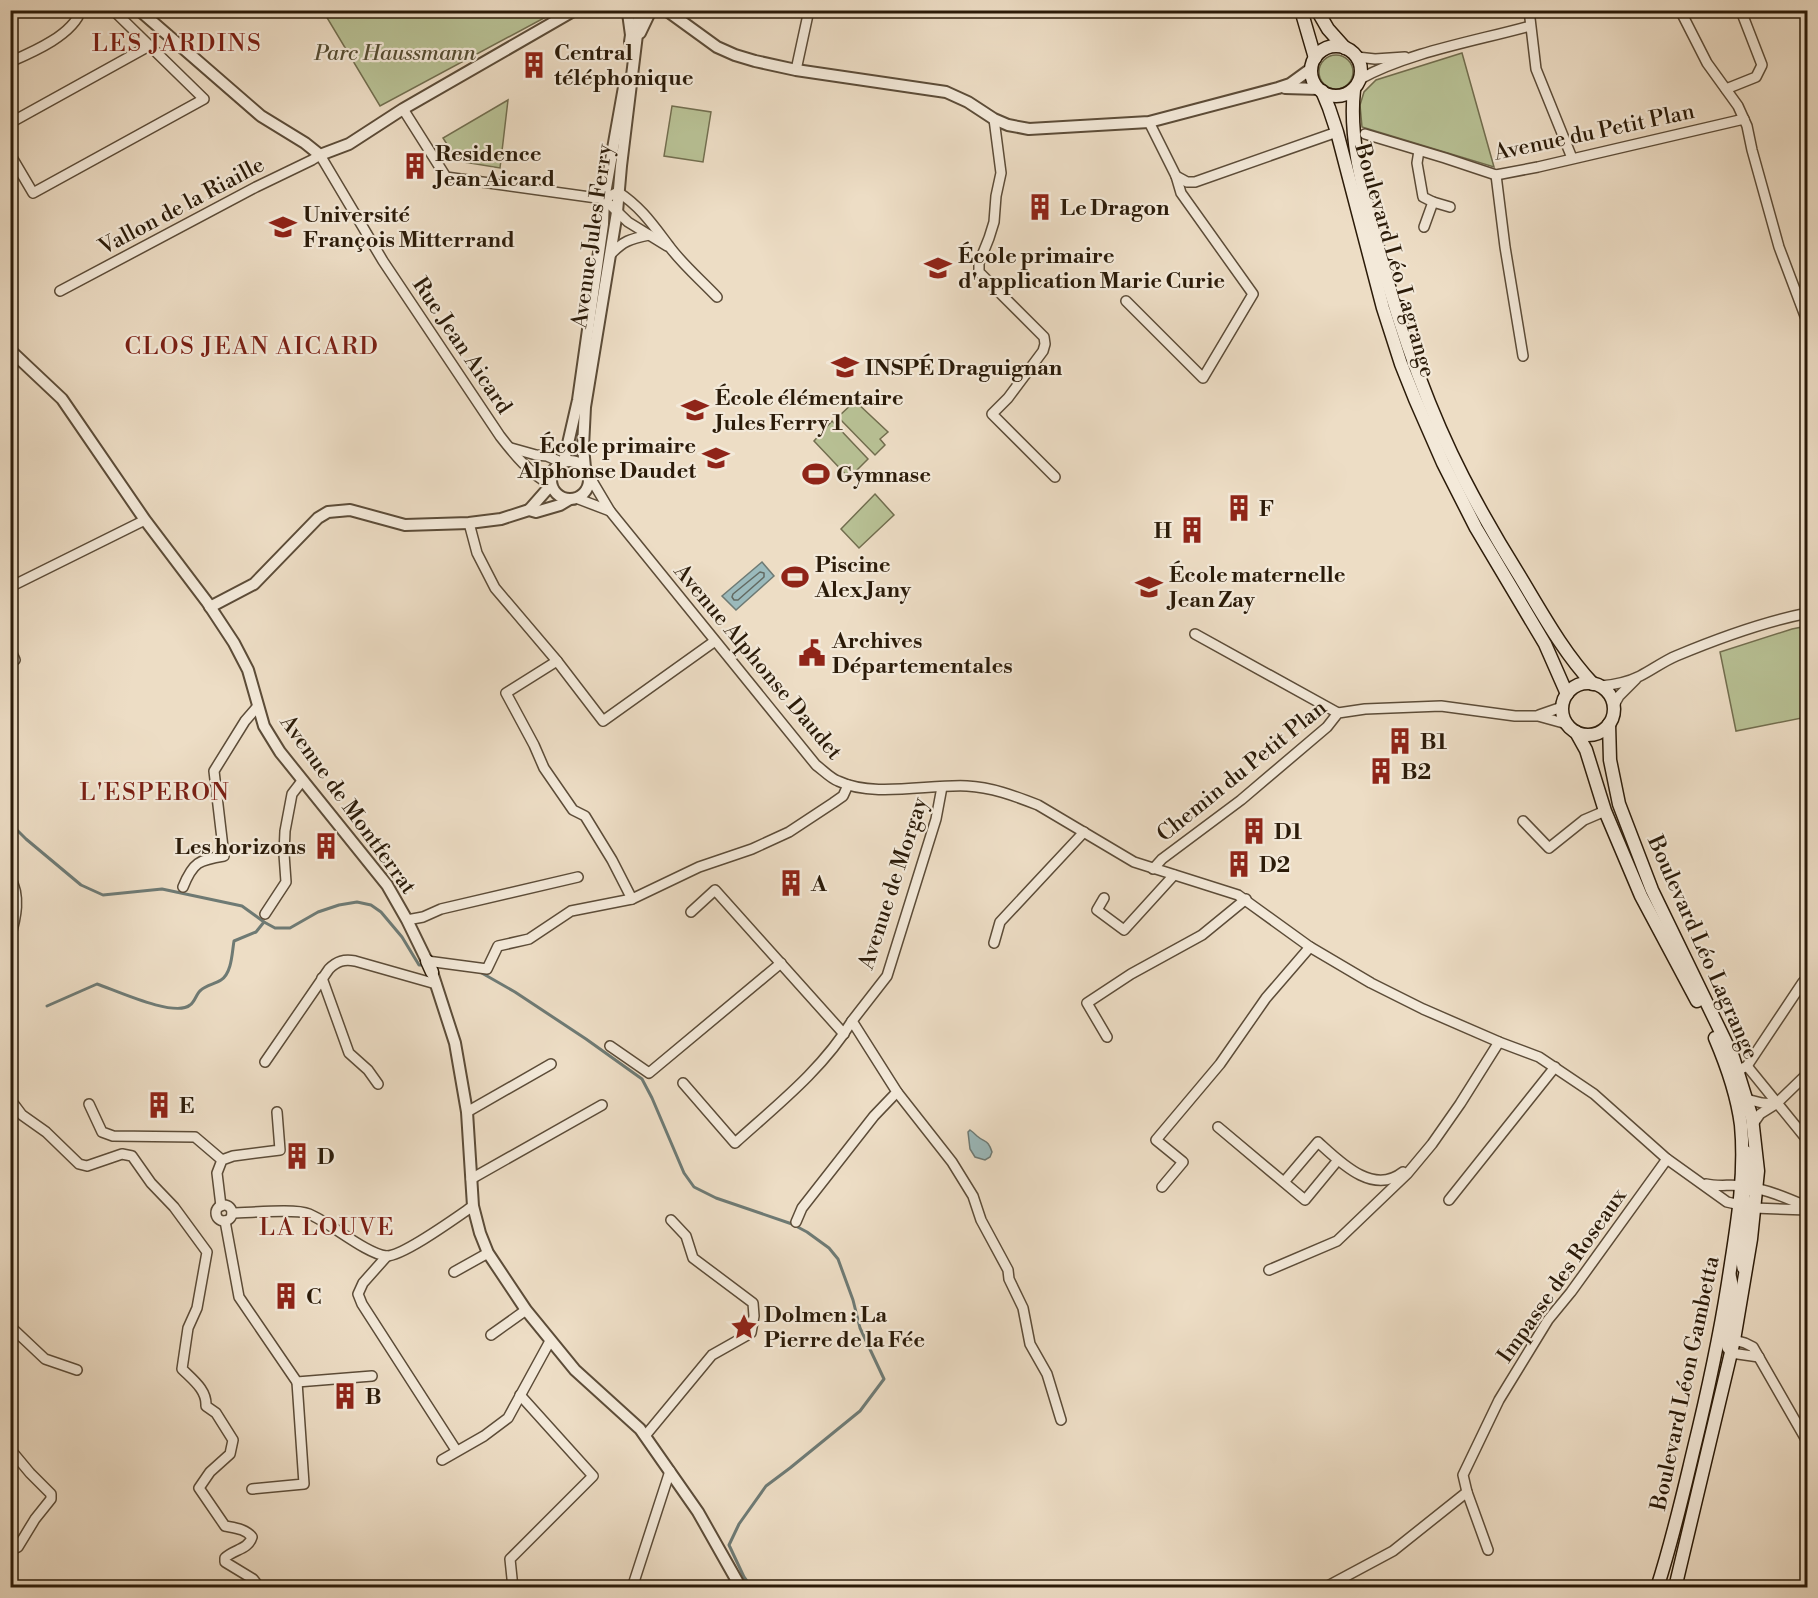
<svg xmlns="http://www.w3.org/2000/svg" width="1818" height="1598" font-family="'Libre Bodoni',serif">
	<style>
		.green { fill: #b8c195; stroke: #726e4f; stroke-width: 1.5 }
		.water { fill: #9bbabc; stroke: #6e7a74; stroke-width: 1.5 }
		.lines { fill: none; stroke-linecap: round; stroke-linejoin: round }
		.shore { stroke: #636a62; stroke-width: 1.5 }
		.stream { stroke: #6e7a74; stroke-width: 3 }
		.minor-casing { stroke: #5c4c38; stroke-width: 12 }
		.tertiary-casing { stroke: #5c4c38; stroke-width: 14 }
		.secondary-casing { stroke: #2b1b09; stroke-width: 15 }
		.minor { stroke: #f3e9d9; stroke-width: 9 }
		.tertiary { stroke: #f3e9d9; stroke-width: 10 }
		.secondary { stroke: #f3e9d9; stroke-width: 12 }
		.labels { text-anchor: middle; stroke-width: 4.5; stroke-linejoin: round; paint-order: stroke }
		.park-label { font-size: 22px; font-style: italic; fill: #554d33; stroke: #f3e9d9 }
		.poi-label { font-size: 22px; font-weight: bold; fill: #2b1b09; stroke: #f3e9d9; text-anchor: start }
		.street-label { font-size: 22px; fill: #2b1b09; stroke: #f3e9d9 }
		.neighbourhood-label { font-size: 24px; letter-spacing: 1.5px; fill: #7a1f14; stroke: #f3e9d9 }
	</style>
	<rect width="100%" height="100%" fill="#edddc5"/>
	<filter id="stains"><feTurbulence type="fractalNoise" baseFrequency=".00333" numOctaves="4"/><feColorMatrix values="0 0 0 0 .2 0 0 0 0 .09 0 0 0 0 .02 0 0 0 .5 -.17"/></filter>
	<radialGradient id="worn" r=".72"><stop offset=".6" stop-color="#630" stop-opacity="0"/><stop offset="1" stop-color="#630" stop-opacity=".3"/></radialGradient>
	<g class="green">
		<polygon points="323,11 557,11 380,106"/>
		<polygon points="1462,53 1494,167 1362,127 1360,105 1364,92 1376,80"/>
		<circle cx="1336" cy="72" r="17"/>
		<polygon points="508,100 500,168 464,162 458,158 453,154 443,138"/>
		<polygon points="672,106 711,112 703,162 664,156"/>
		<polygon points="855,401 888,432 880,439 885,445 875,455 838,417"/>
		<polygon points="832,421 868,459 849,478 814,441"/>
		<polygon points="875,494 894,515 859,548 841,529"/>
		<polygon points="1807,626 1807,717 1736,731 1720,652 1792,629"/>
	</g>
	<g class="water">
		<polygon points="762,562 774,576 736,610 722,596"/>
		<path d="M 970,1130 C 973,1132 975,1134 977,1136 C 985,1143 988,1139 992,1152 L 990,1157 L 985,1160 L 975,1157 L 970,1149 L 968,1132 Z"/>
	</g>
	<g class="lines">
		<polygon class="shore" points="760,572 764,573 764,577 738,600 734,600 732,597 733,594"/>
		<g class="stream">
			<polyline points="10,823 26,839 81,885 103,895 162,889 242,906 264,922 275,928 290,928 318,912 339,905 357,902 371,905 381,912 402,937 419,965 425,965"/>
			<polyline points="480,972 515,992 586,1039 642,1079 652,1098 684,1173 694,1187 716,1198 792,1224 807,1232 829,1248 838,1259 853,1300 860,1328 884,1379 860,1411 790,1468 766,1486 739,1524 729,1545 744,1577 752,1588"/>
			<path d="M 47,1006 L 97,984 C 115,990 175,1018 190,1005 C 195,1002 196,994 201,990 C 206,985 215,984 221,980 C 232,973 232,952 234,941 L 256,932 L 264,922"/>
		</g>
		<defs>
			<g id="minor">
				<polyline points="1529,10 1536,69 1572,158"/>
				<polyline points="1680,10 1707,63 1738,106 1747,126 1752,150 1779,247 1808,324"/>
				<polyline points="1357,57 1375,59 1405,57"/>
				<path d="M 10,62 C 33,52 73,35 81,10"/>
				<polyline points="796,70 809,10"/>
				<path d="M 1360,79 C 1409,52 1476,41 1530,26"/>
				<polyline points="1726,89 1756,77 1762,65 1743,16 1745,10"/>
				<polyline points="403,109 446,177 604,199"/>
				<polyline points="994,119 1001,173 996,196 994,222 989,238 979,263 979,272 1044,337 1045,344 1043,351 1008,398 992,414 1055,477"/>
				<polyline points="1149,122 1176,176 1187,182 1195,182 1337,132"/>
				<polyline points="10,123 149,46"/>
				<polyline points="1365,134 1445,158 1496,175 1538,167 1744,119"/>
				<polyline points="1419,151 1417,163 1423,197 1433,202 1424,227"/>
				<polyline points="10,154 33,193 204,99 113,10"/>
				<polyline points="1496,175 1505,247 1523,356"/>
				<path d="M 604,199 L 618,192 C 641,207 653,225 669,246 C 682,264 701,280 717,297"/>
				<polyline points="604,199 628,222 667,246"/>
				<polyline points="1433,202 1450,207"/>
				<path d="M 610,255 C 623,241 630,239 649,235"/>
				<path d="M 60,291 L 256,187 L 312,160 L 320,155 L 383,261 L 500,436 C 514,454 530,474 551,485"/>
				<polyline points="1126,301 1203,378 1253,294 1181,193 1176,176"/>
				<polyline points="511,448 536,455 547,456 561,462"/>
				<path d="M 588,474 L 610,511 L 816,765 C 823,770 830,778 838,781 C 873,798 929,784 967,786 C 991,787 1015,796 1038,805 L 1134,862 L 1238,895 L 1310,947 L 1371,983 L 1423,1009 L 1499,1042 L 1539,1057 L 1594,1094 L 1667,1159 L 1727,1202 L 1754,1208 L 1808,1210"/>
				<polyline points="576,498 610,511"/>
				<polyline points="469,523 477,553 495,588 557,661 603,721 715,641"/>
				<polyline points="10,587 145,520"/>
				<polyline points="1195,634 1338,713"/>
				<polyline points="10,649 15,660"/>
				<polyline points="557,661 506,693 534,745 544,768 573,810 585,816 612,860 632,899"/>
				<path d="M 1600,686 C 1613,685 1628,682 1640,676 C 1652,670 1664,661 1676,656 C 1719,638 1762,622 1808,613"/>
				<polyline points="1613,707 1619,696 1636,679"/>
				<polyline points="1539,715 1562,707"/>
				<polyline points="1523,821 1549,848 1584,820 1605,811"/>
				<polyline points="1153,869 1162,859 1241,800 1327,727 1338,713 1365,709 1441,706 1515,716 1538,716 1567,724"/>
				<path d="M 10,877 C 21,896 16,918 10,938"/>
				<path d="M 183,887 C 193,862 199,860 224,856 L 214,771 L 245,721 L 258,706"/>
				<polyline points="1104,898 1097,910 1124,930 1174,875"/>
				<polyline points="691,912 715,890 844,1034"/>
				<polyline points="265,914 286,882 284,854 285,831 292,794 302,781"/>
				<polyline points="407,920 423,917 441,909 578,877"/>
				<polyline points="994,943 1000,922 1084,832"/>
				<polyline points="427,961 487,969 498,946 529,939 571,911 632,899 699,867 752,849 789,832 833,803 843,796 848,785"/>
				<polyline points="322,978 349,1053 368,1070 378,1084"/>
				<polyline points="1107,1037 1087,1003 1131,974 1202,935 1246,899"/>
				<polyline points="610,1046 649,1073 781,963"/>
				<path d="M 265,1062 L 329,969 C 337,961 344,959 355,961 L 436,984"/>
				<polyline points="1747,1066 1808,1141"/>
				<polyline points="1737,1071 1747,1066 1803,982"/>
				<path d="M 683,1083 L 735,1143 C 777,1105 822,1070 852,1021"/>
				<polyline points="897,1092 952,1162 973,1196 981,1220 1008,1270 1009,1279 1023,1308 1030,1344 1047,1374 1061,1420"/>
				<path d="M 10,1099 L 22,1115 L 46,1132 L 79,1164 L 87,1166 L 122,1154 L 132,1156 L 151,1183 L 174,1207 L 207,1252 L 197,1308 L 188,1328 L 182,1369 C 193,1380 207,1390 206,1406 L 216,1413 L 233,1440 L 230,1454 L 210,1472 L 199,1488 L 225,1526 C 235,1528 246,1529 252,1537 C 248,1550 234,1549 225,1558 L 225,1562 L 253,1579 L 260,1588"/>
				<polyline points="1746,1099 1762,1103 1776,1104"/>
				<polyline points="89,1104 102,1132 113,1136 195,1137 222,1160"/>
				<polyline points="467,1112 551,1064"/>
				<polyline points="1753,1124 1760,1114 1776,1104 1808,1073"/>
				<polyline points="1218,1127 1305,1200 1338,1160"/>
				<polyline points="1747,1151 1749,1191"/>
				<polyline points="471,1179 602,1105"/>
				<path d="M 1284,1182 L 1318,1142 C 1340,1162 1373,1196 1403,1172"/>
				<path d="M 1706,1184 C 1719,1187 1731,1184 1744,1186 C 1766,1189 1787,1198 1808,1207"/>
				<polyline points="1162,1187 1183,1162 1156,1140 1220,1064 1266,998 1310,947"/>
				<polyline points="1449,1200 1555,1067"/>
				<circle cx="224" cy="1213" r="8"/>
				<polyline points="221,1206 217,1173 222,1160 233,1156 280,1150 277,1112"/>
				<path d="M 232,1213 C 250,1213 295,1208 309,1214 C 331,1223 365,1253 386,1256 C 402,1257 457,1217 473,1206"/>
				<polyline points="225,1221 239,1297 297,1382 372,1376"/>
				<polyline points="796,1222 802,1208 874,1116 897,1092 852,1021 887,976 936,819 942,787"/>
				<polyline points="387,1256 363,1283 358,1294 362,1304 456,1450"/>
				<path d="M 1742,1268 L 1741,1262 C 1744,1238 1752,1210 1742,1187"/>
				<polyline points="1269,1270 1337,1241 1407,1174 1432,1144 1460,1104 1499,1042"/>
				<polyline points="454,1272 488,1253"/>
				<polyline points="1731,1275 1734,1289 1725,1340 1727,1348 1731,1353 1759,1357"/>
				<polyline points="10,1326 45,1359 77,1370"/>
				<polyline points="491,1335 526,1310"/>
				<polyline points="1734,1340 1745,1343 1753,1347 1808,1443"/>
				<polyline points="645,1436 712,1355 751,1333 754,1316 753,1303 693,1258 686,1236 671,1220"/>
				<polyline points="10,1449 30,1473 51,1494 51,1499 35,1519 18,1547 10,1551"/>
				<polyline points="442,1460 484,1436 508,1418 550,1341"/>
				<polyline points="252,1489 304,1484 297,1382"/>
				<polyline points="1488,1550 1467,1492 1463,1475 1499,1400 1548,1320 1571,1292 1667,1159"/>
				<polyline points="513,1588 510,1559 593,1476 520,1395"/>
				<polyline points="632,1588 670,1471"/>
				<polyline points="1324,1588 1393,1551 1467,1492"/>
			</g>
			<g id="tertiary">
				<polyline points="139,10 261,116 305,143 320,155 349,144 403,109 575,10"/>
				<polyline points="666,10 717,47 735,55 755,61 796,70 946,92 968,102 994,119 1008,125 1029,129 1149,122 1278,88 1290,84 1312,68"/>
				<polyline points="628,13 631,35 630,42"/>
				<polyline points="640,33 651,10"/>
				<polyline points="1285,88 1319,89"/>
				<polyline points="10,350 62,399 145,520 207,602 234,643 248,670 264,726 280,752 387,885 407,920 427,961"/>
				<circle cx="570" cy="480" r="19"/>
				<polyline points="564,461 578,400 603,224 604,199 624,87"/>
				<polyline points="585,468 583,447 585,407 617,212 621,166 640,10"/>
				<polyline points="529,510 551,485"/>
				<polyline points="210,607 254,584 318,518 328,512 350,510 405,525 469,523 501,519 529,510 536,512 560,505 570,499"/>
				<polyline points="432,972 455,1043 467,1112 473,1206 480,1233 488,1253 526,1310 575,1370 640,1429 698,1512 741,1588"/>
			</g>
			<g id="secondary">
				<polyline points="1301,10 1315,58"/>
				<polyline points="1317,10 1328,29 1345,48"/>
				<circle cx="1336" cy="71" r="25"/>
				<path d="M 1354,90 C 1349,134 1361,181 1372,224 C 1394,311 1422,397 1463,477 C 1480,510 1499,543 1519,575 C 1542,613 1563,652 1593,684"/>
				<polyline points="1322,91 1329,108 1337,132 1383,308 1401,364 1415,399 1443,463 1476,528 1545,644 1567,694"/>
				<circle cx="1588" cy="709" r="26"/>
				<polyline points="1609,724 1610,760 1619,804 1652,890 1733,1057 1752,1118 1758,1171 1751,1239 1734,1340 1675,1588"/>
				<polyline points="1576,732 1586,750 1605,811 1641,896 1697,1001"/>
				<polyline points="427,961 432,972"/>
				<path d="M 1657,1588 C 1672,1542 1682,1498 1693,1452 C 1707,1395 1719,1340 1728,1283 C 1736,1230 1746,1178 1741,1125 C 1737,1094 1727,1066 1715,1038"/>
			</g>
		</defs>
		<use href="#minor" class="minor-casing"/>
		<use href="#tertiary" class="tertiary-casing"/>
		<use href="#secondary" class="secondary-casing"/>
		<use href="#minor" class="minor"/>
		<use href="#tertiary" class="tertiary"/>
		<use href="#secondary" class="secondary"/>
	</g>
	<defs>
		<symbol id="building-bare" viewBox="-9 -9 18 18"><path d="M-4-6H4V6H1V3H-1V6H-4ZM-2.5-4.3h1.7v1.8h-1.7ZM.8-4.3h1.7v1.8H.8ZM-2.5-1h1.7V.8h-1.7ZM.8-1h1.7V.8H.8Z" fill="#8f2418" stroke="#f3e9d9" stroke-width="2.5" paint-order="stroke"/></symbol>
		<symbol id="university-bare" viewBox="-9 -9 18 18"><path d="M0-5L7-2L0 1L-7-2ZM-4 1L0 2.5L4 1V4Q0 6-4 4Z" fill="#8f2418" stroke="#f3e9d9" stroke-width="2.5" paint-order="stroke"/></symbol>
		<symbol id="school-bare" viewBox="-9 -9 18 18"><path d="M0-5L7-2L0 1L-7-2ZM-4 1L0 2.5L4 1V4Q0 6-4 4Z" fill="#8f2418" stroke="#f3e9d9" stroke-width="2.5" paint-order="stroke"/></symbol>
		<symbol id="stadium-bare" viewBox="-9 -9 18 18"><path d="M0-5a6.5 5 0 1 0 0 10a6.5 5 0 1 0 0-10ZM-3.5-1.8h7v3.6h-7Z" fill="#8f2418" stroke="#f3e9d9" stroke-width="2.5" paint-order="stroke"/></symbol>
		<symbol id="civic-bare" viewBox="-9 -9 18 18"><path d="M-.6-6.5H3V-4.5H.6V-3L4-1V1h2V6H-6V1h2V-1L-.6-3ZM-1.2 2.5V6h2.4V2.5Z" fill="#8f2418" stroke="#f3e9d9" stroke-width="2.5" paint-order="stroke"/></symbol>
		<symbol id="sight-bare" viewBox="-9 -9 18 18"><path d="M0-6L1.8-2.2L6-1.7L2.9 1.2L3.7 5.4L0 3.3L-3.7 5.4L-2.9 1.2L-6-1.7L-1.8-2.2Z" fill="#8f2418" stroke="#f3e9d9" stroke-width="2.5" paint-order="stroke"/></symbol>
	</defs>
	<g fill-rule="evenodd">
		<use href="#building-bare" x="515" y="46" width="38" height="38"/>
		<use href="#building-bare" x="396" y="147" width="38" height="38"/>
		<use href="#building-bare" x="1021" y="188" width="38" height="38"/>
		<use href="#university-bare" x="264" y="208" width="38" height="38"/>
		<use href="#school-bare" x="919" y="249" width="38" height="38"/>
		<use href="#university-bare" x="826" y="348" width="38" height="38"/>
		<use href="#school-bare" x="676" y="391" width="38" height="38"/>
		<use href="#school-bare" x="697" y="439" width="38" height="38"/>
		<use href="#stadium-bare" x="797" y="455" width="38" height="38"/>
		<use href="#building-bare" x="1220" y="489" width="38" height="38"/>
		<use href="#building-bare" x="1173" y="511" width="38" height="38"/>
		<use href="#stadium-bare" x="776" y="558" width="38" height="38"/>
		<use href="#school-bare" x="1130" y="568" width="38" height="38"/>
		<use href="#civic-bare" x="793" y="634" width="38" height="38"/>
		<use href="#building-bare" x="1381" y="722" width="38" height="38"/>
		<use href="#building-bare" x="1362" y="752" width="38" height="38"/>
		<use href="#building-bare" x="1235" y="812" width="38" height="38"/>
		<use href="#building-bare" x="307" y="827" width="38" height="38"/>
		<use href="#building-bare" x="1220" y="845" width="38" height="38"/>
		<use href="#building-bare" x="772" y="864" width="38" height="38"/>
		<use href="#building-bare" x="140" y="1086" width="38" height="38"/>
		<use href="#building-bare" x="278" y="1137" width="38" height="38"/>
		<use href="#building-bare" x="267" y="1277" width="38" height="38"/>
		<use href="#sight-bare" x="725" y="1308" width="38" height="38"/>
		<use href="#building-bare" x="326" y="1377" width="38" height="38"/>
	</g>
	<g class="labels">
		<g class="park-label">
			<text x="395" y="60">Parc Haussmann</text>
		</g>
		<g class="poi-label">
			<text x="554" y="60">Central<tspan x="554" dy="25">téléphonique</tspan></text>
			<text x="435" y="161">Residence<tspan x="435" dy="25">Jean Aicard</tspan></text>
			<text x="1060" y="215">Le Dragon</text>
			<text x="303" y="222">Université<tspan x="303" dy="25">François Mitterrand</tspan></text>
			<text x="958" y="263">École primaire<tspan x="958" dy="25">d'application Marie Curie</tspan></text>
			<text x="865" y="375">INSPÉ Draguignan</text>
			<text x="715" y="405">École élémentaire<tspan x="715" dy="25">Jules Ferry 1</tspan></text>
			<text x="696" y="453" text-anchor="end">École primaire<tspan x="696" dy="25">Alphonse Daudet</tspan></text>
			<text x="836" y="482">Gymnase</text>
			<text x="1259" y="516">F</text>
			<text x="1172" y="538" text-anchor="end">H</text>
			<text x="815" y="572">Piscine<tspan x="815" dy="25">Alex Jany</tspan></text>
			<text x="1169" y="582">École maternelle<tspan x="1169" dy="25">Jean Zay</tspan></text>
			<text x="832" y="648">Archives<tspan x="832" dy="25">Départementales</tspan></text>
			<text x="1420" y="749">B1</text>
			<text x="1401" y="779">B2</text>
			<text x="1274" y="839">D1</text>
			<text x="306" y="854" text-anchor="end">Les horizons</text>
			<text x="1259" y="872">D2</text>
			<text x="811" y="891">A</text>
			<text x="179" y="1113">E</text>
			<text x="317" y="1164">D</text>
			<text x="306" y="1304">C</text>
			<text x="764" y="1322">Dolmen : La<tspan x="764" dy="25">Pierre de la Fée</tspan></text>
			<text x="365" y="1404">B</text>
		</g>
		<g class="street-label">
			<text transform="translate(1594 131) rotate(-12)" y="8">Avenue du Petit Plan</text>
			<text transform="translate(181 205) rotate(-28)" y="8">Vallon de la Riaille</text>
			<text transform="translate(591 236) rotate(-82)" y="8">Avenue Jules Ferry</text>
			<text transform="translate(1396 260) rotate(74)" y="8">Boulevard Léo Lagrange</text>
			<text transform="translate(463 345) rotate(56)" y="8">Rue Jean Aicard</text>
			<text transform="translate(759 661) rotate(50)" y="8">Avenue Alphonse Daudet</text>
			<text transform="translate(1241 770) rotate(-39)" y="8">Chemin du Petit Plan</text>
			<text transform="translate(349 804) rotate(54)" y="8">Avenue de Montferrat</text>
			<text transform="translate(892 883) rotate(-72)" y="8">Avenue de Morgay</text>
			<text transform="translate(1704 947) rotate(66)" y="8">Boulevard Léo Lagrange</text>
			<text transform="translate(1561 1275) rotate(-55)" y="8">Impasse des Roseaux</text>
			<text transform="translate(1684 1383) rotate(-78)" y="8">Boulevard Léon Gambetta</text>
		</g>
		<g class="neighbourhood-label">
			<text x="177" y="51">LES JARDINS</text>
			<text x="252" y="354">CLOS JEAN AICARD</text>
			<text x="155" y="800">L'ESPERON</text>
			<text x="327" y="1235">LA LOUVE</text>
		</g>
	</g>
	<rect width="1818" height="1598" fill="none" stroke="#edddc5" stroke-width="36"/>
	<rect x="12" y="12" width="1794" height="1574" fill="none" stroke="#2b1b09" stroke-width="3"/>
	<rect x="18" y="18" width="1782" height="1562" fill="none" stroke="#2b1b09" stroke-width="1.5"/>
	<rect width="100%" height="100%" filter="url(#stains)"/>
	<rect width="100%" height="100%" fill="url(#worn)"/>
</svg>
